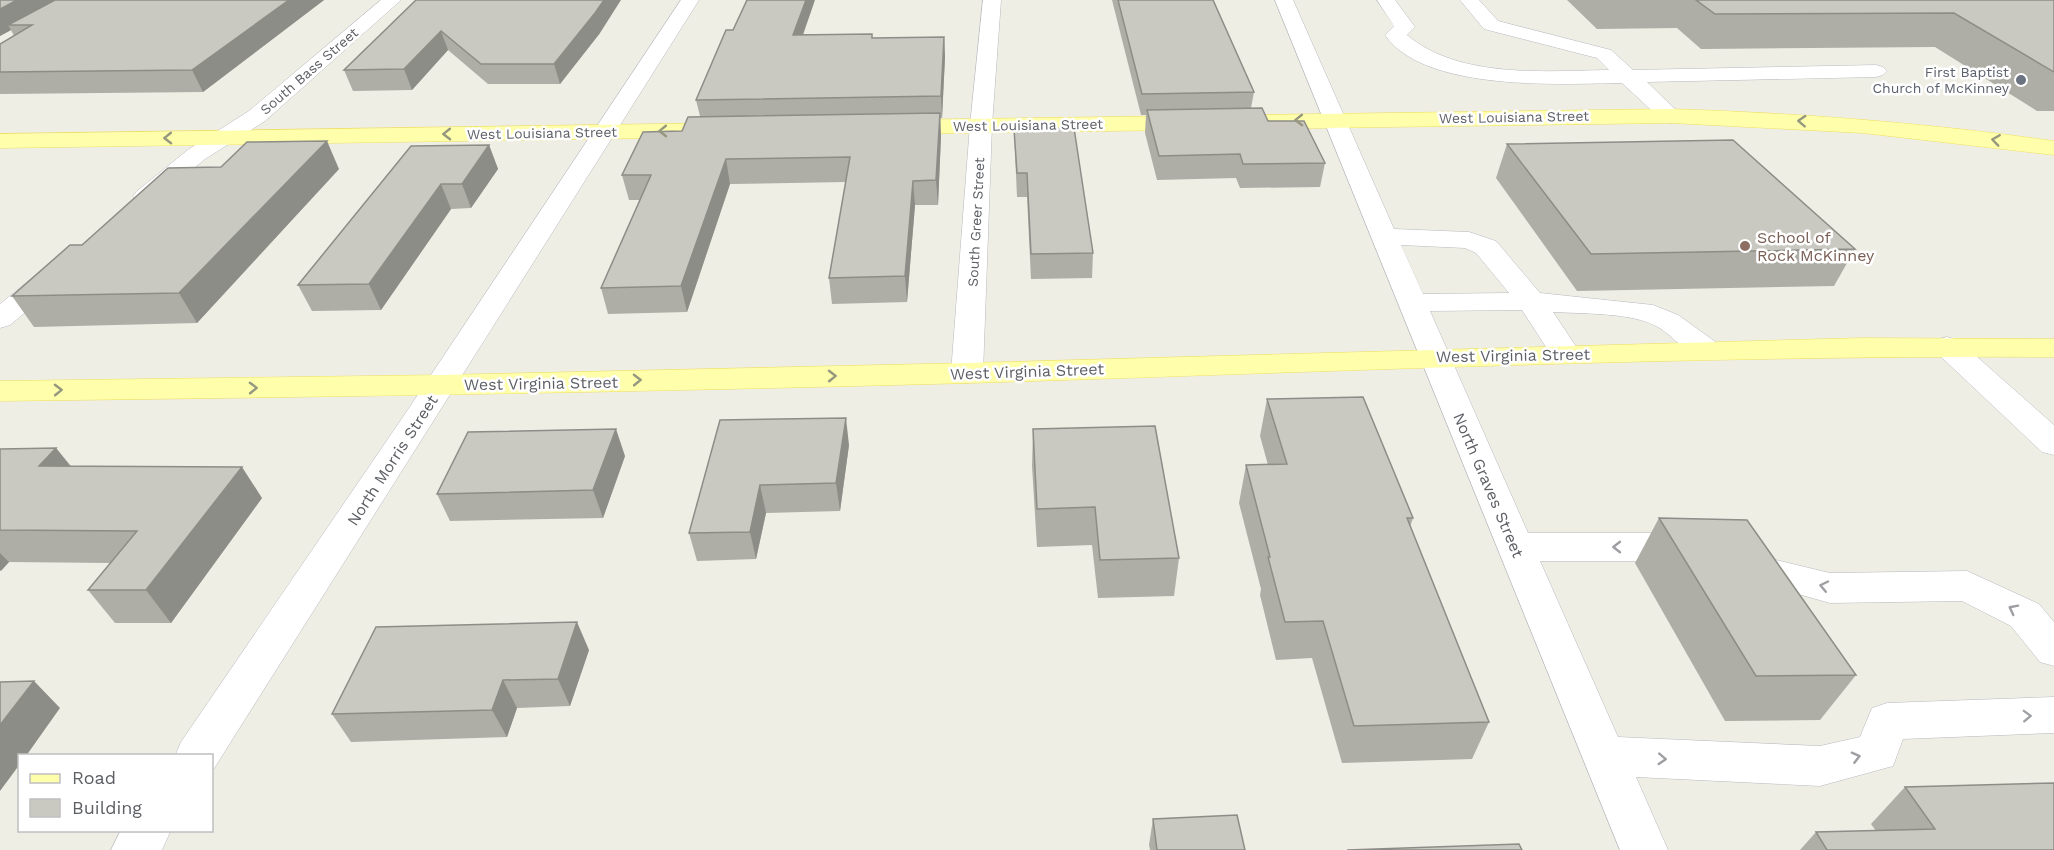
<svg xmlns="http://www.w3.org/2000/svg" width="2054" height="850" font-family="'Work Sans',sans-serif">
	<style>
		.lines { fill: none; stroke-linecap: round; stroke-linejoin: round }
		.minor-casing { stroke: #b7b9bf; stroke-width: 1 }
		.major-casing { stroke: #efde5e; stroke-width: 1 }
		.minor { fill: #fff; fill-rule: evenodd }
		.major { fill: #fefeab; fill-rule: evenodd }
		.wall { fill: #aeada6 }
		.shaded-wall { fill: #8d8d87 }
		.building { fill: #cac9c1; stroke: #8d8d87; stroke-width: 1.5 }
		.oneway { stroke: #95977e }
		.oneway2 { stroke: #9e9fa3 }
		.worship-dot { fill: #6b7280; stroke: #fff; stroke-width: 2 }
		.education-dot { fill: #8d6e63; stroke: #fff; stroke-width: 2 }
		.labels { text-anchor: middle; stroke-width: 5; stroke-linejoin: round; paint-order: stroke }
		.far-street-label { font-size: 14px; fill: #5d5f65; stroke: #fff }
		.far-worship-label { font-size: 14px; fill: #5b616d; stroke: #fff; text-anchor: end }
		.education-label { font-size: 16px; fill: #785e54; stroke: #fff; text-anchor: start }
		.street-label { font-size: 16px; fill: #5d5f65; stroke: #fff }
	</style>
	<rect width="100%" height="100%" fill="#efeee5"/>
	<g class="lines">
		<defs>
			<g id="minor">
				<polygon points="381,0 401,0 265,121 205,159 155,201 146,204 137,201 133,196 137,191 189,149 249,111"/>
				<polygon points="681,0 699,0 213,770 212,756 175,756 181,742 405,414"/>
				<polygon points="983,0 1001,0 992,125 983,373 978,380 967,383 956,380 951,373 970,125"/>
				<path d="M 1275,0 L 1293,0 L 1394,229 L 1469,232 L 1496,241 L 1540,293 L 1653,305 L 1678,315 L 1717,343 L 1721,350 L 1717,357 C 1691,363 1678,339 1658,327 C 1632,312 1583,314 1553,312 L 1581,354 L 1577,361 L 1566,363 L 1555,361 L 1522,310 L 1430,311 L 1528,533 L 1688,533 L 1701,537 L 1707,547 L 1701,557 L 1688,561 L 1540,561 L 1618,737 L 1820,746 L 1860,737 L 1872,708 L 1887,703 L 2054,697 L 2054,733 L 1903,739 L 1893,766 L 1820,786 L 1636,777 L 1668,850 L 1620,850 ZM 1401,245 L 1465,248 L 1476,253 L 1509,293 L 1423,294 Z"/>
				<path d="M 1377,0 L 1395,0 L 1415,27 L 1407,35 C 1459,79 1546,71 1609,70 L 1597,58 L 1484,29 L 1460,0 L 1479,0 L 1498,21 L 1611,50 L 1633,70 L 1876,65 L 1883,67 L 1887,71 L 1883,75 L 1876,77 L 1647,82 L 1682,116 L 1679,121 L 1671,123 L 1663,121 L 1622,83 C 1561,84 1424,92 1385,35 L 1394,26 Z"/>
				<polygon points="52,268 62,270 66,276 62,282 10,325 0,328 0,304 42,270"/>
				<polygon points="1947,337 1958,340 2054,425 2054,455 2042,452 1936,352 1932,346 1936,340"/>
				<polygon points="1746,545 1759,549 1776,560 1830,573 1967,571 2039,604 2054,622 2054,666 2040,662 2011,626 1962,601 1830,603 1752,581 1733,569 1727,559 1733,549"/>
				<polygon points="121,830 171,830 162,850 111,850"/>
			</g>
			<g id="major">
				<path d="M 1671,109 C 1799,113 1927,123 2054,141 L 2054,155 L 1863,133 L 1671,123 L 897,134 L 889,132 L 886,127 L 889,122 L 897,120 Z"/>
				<polygon points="728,123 736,125 740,130 736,135 728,137 0,148 0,134"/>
				<path d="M 1863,338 L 2054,339 L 2054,357 C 1693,355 1332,372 970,383 C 647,392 323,397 0,401 L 0,381 L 441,375 L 967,363 Z"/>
			</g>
		</defs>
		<use href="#minor" class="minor-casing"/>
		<use href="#major" class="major-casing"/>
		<use href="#minor" class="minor"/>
		<use href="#major" class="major"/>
	</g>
	<g class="wall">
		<polygon points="0,0 324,0 203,92 0,94 0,44 14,36 11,30 0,36"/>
		<polygon points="416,0 600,33 560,84 488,84 448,50 412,90 353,91 344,70"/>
		<polygon points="1112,0 1213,0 1254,92 1251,108 1325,163 1320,187 1240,188 1236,178 1157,180 1145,133 1146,115 1141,115"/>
		<polygon points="1567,0 2054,0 2054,111 2037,111 1935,47 1701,49 1677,28 1597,29"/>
		<polygon points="803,34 873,38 944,37 945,57 942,118 940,118 941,136 938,205 915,205 907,302 832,304 829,278 846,182 730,184 687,312 608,314 601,288 640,200 629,200 622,175 682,131 700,116 696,100"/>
		<polygon points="1014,129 1093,253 1092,278 1031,279 1027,197 1017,197"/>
		<polygon points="1507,144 1855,249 1834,286 1577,291 1496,178"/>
		<polygon points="489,145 498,169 471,208 451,209 381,310 312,311 298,285"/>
		<polygon points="221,167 339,169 197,323 34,327 12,296 82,245"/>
		<polygon points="1267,399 1413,518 1410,527 1489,722 1472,759 1342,763 1312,658 1276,660 1260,595 1261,589 1239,503 1246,465 1268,465 1260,436"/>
		<polygon points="720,420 849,445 840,511 766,513 756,559 697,561 689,533"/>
		<polygon points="1033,429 1179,558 1174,596 1098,598 1092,545 1037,547 1032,466"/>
		<polygon points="56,448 71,466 262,498 171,623 115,623 88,590 111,563 9,562 0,571 0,449"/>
		<polygon points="625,456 603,518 450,521 437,494"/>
		<polygon points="1659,518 1856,675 1820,720 1725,721 1635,563"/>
		<polygon points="589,650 570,706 517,708 507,737 351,742 332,714"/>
		<polygon points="1905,787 2054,850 1800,850 1816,832 1876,831 1871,824"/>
		<polygon points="1153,819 1245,850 1150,850 1149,845"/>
	</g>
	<g class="shaded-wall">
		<polygon points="17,0 64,0 8,25 11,30 0,36 0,9"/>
		<polygon points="289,0 324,0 203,92 192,70"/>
		<polygon points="604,0 621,0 600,33 560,84 554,64"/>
		<polygon points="806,0 815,0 796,55 793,35"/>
		<polygon points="441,31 448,50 412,90 404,69"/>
		<polygon points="944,37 945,57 942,118 941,96"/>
		<polygon points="940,113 941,136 938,205 936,180"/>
		<polygon points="327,141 339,169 197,323 179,293"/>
		<polygon points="489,145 498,169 471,208 462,184"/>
		<polygon points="726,159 730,184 687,312 681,286"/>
		<polygon points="913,181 915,205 907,302 905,276"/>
		<polygon points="441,184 451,209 381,310 369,284"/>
		<polygon points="846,418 849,445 840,511 836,483"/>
		<polygon points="616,429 625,456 603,518 593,490"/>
		<polygon points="56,448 81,480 39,466"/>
		<polygon points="242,467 262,498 171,623 146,590"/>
		<polygon points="760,485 766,513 756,559 750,532"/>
		<polygon points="0,553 9,562 1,571 0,570"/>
		<polygon points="577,622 589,650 570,706 558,679"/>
		<polygon points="503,680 517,708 507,737 492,710"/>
		<polygon points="34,681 60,708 26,756 20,756 20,764 0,791 0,725"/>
	</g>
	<g class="building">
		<polygon points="0,0 17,0 0,9"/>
		<polygon points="55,0 289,0 192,70 0,72 0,44 32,25 8,25"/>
		<polygon points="416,0 604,0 595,13 554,64 481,64 441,31 404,69 344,70"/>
		<polygon points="747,0 806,0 793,35 872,34 872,38 944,37 941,96 696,100 726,30 733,30"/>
		<polygon points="1118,0 1213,0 1254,92 1142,94"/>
		<polygon points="1696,0 2054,0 2054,72 1954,13 1715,14"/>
		<polygon points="1262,108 1268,121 1304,121 1325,163 1243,164 1240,154 1159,156 1147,110"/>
		<polygon points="940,113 936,180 913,181 905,276 829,278 850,157 726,159 681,286 601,288 651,175 622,175 643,132 682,131 688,117"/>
		<polygon points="1074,128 1093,253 1031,254 1027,173 1017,173 1014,129"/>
		<polygon points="1733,140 1855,249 1591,254 1507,144"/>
		<polygon points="327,141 179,293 12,296 70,245 82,245 168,168 221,167 247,142"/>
		<polygon points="489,145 462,184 441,184 369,284 298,285 411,146"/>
		<polygon points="1363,397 1413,518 1407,518 1489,722 1354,726 1323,621 1285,622 1268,557 1270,557 1246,465 1287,464 1267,399"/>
		<polygon points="846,418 836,483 760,485 750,532 689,533 720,420"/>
		<polygon points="1155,426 1179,558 1100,560 1095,507 1037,509 1033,429"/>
		<polygon points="616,429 593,490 437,494 468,432"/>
		<polygon points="56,448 39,466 242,467 146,590 88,590 137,531 0,530 0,449"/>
		<polygon points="1659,518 1747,520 1856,675 1756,676"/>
		<polygon points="577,622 558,679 503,680 492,710 332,714 376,627"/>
		<polygon points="34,681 0,725 0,682"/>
		<polygon points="2054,783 2054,850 1827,850 1816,832 1935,829 1905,787"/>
		<polygon points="1237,815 1245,850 1157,850 1153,819"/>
		<polygon points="1519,844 1522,850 1347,850"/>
	</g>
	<defs><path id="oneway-chevron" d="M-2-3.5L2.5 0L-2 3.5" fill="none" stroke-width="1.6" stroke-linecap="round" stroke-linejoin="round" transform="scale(1.5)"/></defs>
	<g class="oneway">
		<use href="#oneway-chevron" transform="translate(1299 120) rotate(179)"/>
		<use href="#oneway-chevron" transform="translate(1802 121) rotate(-177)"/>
		<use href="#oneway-chevron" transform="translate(663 131) rotate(179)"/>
		<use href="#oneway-chevron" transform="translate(447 134) rotate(179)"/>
		<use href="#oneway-chevron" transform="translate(168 138) rotate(179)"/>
		<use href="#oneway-chevron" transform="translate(1996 140) rotate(-172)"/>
		<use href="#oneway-chevron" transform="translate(832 376) rotate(-1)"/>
		<use href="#oneway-chevron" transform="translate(637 380) rotate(-1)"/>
		<use href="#oneway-chevron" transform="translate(253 388) rotate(-1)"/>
		<use href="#oneway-chevron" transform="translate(58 390) rotate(-1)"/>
	</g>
	<g class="oneway2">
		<use href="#oneway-chevron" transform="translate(1617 547) rotate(180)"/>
		<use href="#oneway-chevron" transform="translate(1824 586) rotate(-168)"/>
		<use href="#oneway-chevron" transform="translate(2013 609) rotate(-153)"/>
		<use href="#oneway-chevron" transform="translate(2027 716) rotate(-2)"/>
		<use href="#oneway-chevron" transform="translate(1856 757) rotate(-14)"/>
		<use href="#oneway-chevron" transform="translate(1662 759) rotate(3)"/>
	</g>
	<circle class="worship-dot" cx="2021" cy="80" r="6"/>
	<circle class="education-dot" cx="1745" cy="246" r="6"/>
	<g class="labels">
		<g class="far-street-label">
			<text transform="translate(309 71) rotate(-41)" y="5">South Bass Street</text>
			<text transform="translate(1514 117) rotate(-1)" y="5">West Louisiana Street</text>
			<text transform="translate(1028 125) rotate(-1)" y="5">West Louisiana Street</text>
			<text transform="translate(542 133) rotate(-1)" y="5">West Louisiana Street</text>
			<text transform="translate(976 222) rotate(-87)" y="5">South Greer Street</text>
		</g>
		<g class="far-worship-label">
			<text x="2009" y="77">First Baptist<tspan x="2009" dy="16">Church of McKinney</tspan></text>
		</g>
		<g class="education-label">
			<text x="1757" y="243">School of<tspan x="1757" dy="18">Rock McKinney</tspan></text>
		</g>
		<g class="street-label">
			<text transform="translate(1513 355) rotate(-1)" y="6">West Virginia Street</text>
			<text transform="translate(1027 371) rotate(-2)" y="6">West Virginia Street</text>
			<text transform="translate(541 383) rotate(-1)" y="6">West Virginia Street</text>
			<text transform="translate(392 460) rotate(-57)" y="6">North Morris Street</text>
			<text transform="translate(1489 485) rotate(67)" y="6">North Graves Street</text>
		</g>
	</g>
	<rect x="18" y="754" width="195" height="78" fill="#ffffff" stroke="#bebfc1" stroke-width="1.5"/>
	<rect x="30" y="774" width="30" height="9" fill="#fefeab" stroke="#bebfc1" stroke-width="1.5"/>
	<text x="72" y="784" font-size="18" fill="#5d5f65">Road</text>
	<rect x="30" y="799" width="30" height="18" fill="#cac9c1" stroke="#bebfc1" stroke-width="1.5"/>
	<text x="72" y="814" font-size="18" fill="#5d5f65">Building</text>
</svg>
